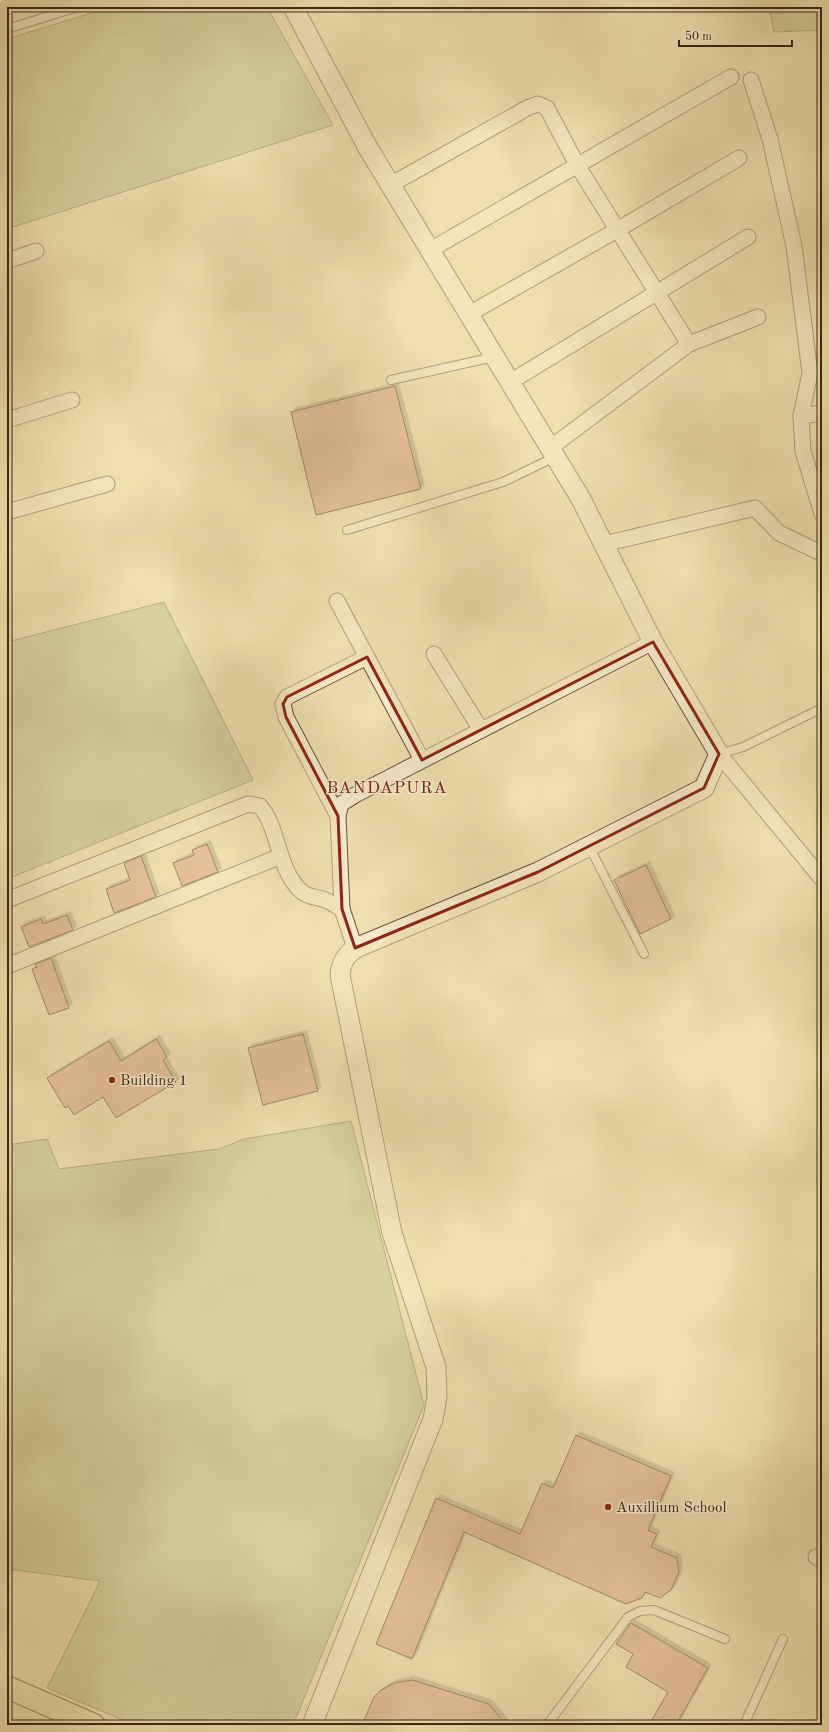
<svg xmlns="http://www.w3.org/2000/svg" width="829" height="1732" font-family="'Old Standard TT',serif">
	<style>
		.green { fill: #b9c28b; stroke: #787452 }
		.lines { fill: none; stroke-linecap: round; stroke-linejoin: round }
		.stream { stroke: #748074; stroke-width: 4.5 }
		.building { fill: #d99c82; stroke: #382718; filter: url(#shadow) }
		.service-casing { stroke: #66553e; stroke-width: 10 }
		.minor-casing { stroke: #66553e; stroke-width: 17 }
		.tertiary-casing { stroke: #66553e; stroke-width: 21 }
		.primary-casing { stroke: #382718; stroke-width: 24 }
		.service { stroke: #f5eaca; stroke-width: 8 }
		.minor { stroke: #f5eaca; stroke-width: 15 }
		.tertiary { stroke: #f5eaca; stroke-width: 19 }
		.primary { stroke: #efdfae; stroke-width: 22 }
		.marked { fill: none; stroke: #8f2418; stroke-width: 3; stroke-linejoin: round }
		.poi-dot { fill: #8f2418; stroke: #f5eaca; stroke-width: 1.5 }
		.labels { text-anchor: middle; stroke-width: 3; stroke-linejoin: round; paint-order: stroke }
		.poi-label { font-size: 15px; fill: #382718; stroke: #f5eaca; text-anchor: start }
		.quarter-label { font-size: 17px; letter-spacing: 1px; fill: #7a1f14; stroke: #f5eaca }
	</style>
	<defs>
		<filter id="shadow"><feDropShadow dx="3.5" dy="-3.5" stdDeviation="0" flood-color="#0004"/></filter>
	</defs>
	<rect width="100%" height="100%" fill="#efdfae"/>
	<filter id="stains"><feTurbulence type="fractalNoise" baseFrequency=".005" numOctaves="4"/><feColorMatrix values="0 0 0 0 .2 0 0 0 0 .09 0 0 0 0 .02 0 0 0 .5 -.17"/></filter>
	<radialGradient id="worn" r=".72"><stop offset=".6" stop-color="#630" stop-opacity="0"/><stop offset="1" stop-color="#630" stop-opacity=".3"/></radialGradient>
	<g class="green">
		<polygon points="111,7 267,7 333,125 13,227 7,202 7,39"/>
		<polygon points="769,7 822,7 822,30 774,32"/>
		<polygon points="164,602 253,780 7,879 7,642"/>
		<polygon points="351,1121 424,1405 293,1725 135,1725 47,1688 100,1581 7,1569 7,1145 47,1139 59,1169 219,1149 244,1139"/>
	</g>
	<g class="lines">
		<polyline class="stream" points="7,1008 10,1007"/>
	</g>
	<g class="building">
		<polygon points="395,386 421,489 316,515 291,412"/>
		<polygon points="207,844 218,872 182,886 173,863 194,855 192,850"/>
		<polygon points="141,856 156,897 114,913 106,889 130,880 124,863"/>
		<polygon points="646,865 671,919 640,934 614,880"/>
		<polygon points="67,915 73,930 29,947 21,927 41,919 43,924"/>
		<polygon points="51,958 69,1008 49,1015 32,969 37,967 35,964"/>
		<polygon points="303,1034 318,1091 263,1105 248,1048"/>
		<polygon points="156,1039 167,1057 163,1060 176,1082 116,1118 103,1097 74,1115 68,1106 65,1108 47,1078 109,1041 121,1061"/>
		<polygon points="576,1435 671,1476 648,1530 657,1534 651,1547 677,1558 679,1572 671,1590 660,1598 645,1592 642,1598 626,1604 464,1532 412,1659 376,1644 436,1498 520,1534 542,1483 553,1488"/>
		<polygon points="631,1623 708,1668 676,1725 649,1725 668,1692 626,1667 633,1654 616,1644"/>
		<polygon points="412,1680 489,1704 506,1725 362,1725 374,1697 380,1691 394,1683"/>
	</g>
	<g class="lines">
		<defs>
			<g id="service">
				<polyline points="7,29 78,7"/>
				<polyline points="391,380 494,357"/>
				<polyline points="347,530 503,482 555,457"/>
				<polyline points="719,754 743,747 822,708"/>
				<polyline points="589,846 644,954"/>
				<polyline points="547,1725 628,1617 640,1611 654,1610 725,1639"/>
				<polyline points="744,1725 783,1639"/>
			</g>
			<g id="minor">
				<polyline points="751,80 770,139 794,246 810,373 801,416 803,451 822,514"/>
				<polyline points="390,185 529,107 538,104 547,108 577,165 689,344"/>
				<polyline points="430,250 731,77"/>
				<polyline points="7,261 36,251"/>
				<polyline points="469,314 617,230 739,158"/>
				<polyline points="510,382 748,237"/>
				<polyline points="801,416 822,413"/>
				<polyline points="7,420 72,400"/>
				<polyline points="550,448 689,344 758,317"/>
				<polyline points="7,512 107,484"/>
				<polyline points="604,544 755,508 779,533 819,552 822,551"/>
				<polyline points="337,601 422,760"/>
				<polyline points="434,654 481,730"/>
				<polyline points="719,754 822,879"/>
				<polyline points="338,816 286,717 283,704 287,697 367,657"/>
				<path d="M 7,900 L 248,804 L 260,806 C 280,830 277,870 302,892 C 307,897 318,897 325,900 C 331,902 336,906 342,909 L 355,948"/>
				<polyline points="342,909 338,816 341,804 355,795 653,642"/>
				<polyline points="7,966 281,856"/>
				<polyline points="816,1557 822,1558"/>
			</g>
			<path id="tertiary" d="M 293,7 L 368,148 L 581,499 L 653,642 L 719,754 L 704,788 L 538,872 L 358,947 C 346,954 341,962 340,975 L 392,1233 L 436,1367 L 437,1397 L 433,1419 L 312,1725"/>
			<polyline id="primary" points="7,1687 94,1725"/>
		</defs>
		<use href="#service" class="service-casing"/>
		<use href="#minor" class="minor-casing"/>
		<use href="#tertiary" class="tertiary-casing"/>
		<use href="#primary" class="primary-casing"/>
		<use href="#service" class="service"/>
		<use href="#minor" class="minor"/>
		<use href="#tertiary" class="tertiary"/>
		<use href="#primary" class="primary"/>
	</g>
	<path d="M0 0H829V1732H0ZM 653,642 L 719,754 L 704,788 L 538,872 L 355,948 L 342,909 L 338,816 L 286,717 L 283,704 L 287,697 L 367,657 L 422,760 Z" fill="#efdfae" fill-opacity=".55" fill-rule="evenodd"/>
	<path class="marked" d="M 653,642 L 719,754 L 704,788 L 538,872 L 355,948 L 342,909 L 338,816 L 286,717 L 283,704 L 287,697 L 367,657 L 422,760 Z"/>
	<g class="poi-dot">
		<circle cx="112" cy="1080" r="4"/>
		<circle cx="608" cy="1507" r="4"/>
	</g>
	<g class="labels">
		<g class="poi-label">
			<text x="120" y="1085">Building 1</text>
			<text x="616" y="1512">Auxillium School</text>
		</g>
		<g class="quarter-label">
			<text x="387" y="793">BANDAPURA</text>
		</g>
	</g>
	<rect width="829" height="1732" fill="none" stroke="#efdfae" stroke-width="24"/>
	<rect x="8" y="8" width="813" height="1716" fill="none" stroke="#382718" stroke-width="2"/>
	<rect x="12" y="12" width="805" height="1708" fill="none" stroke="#382718"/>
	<path d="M679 40v6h113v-6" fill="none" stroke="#382718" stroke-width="2"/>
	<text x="685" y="40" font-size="12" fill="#382718" stroke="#f5eaca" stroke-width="3" paint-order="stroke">50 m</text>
	<rect width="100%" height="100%" filter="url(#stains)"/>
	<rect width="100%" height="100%" fill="url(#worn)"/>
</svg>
